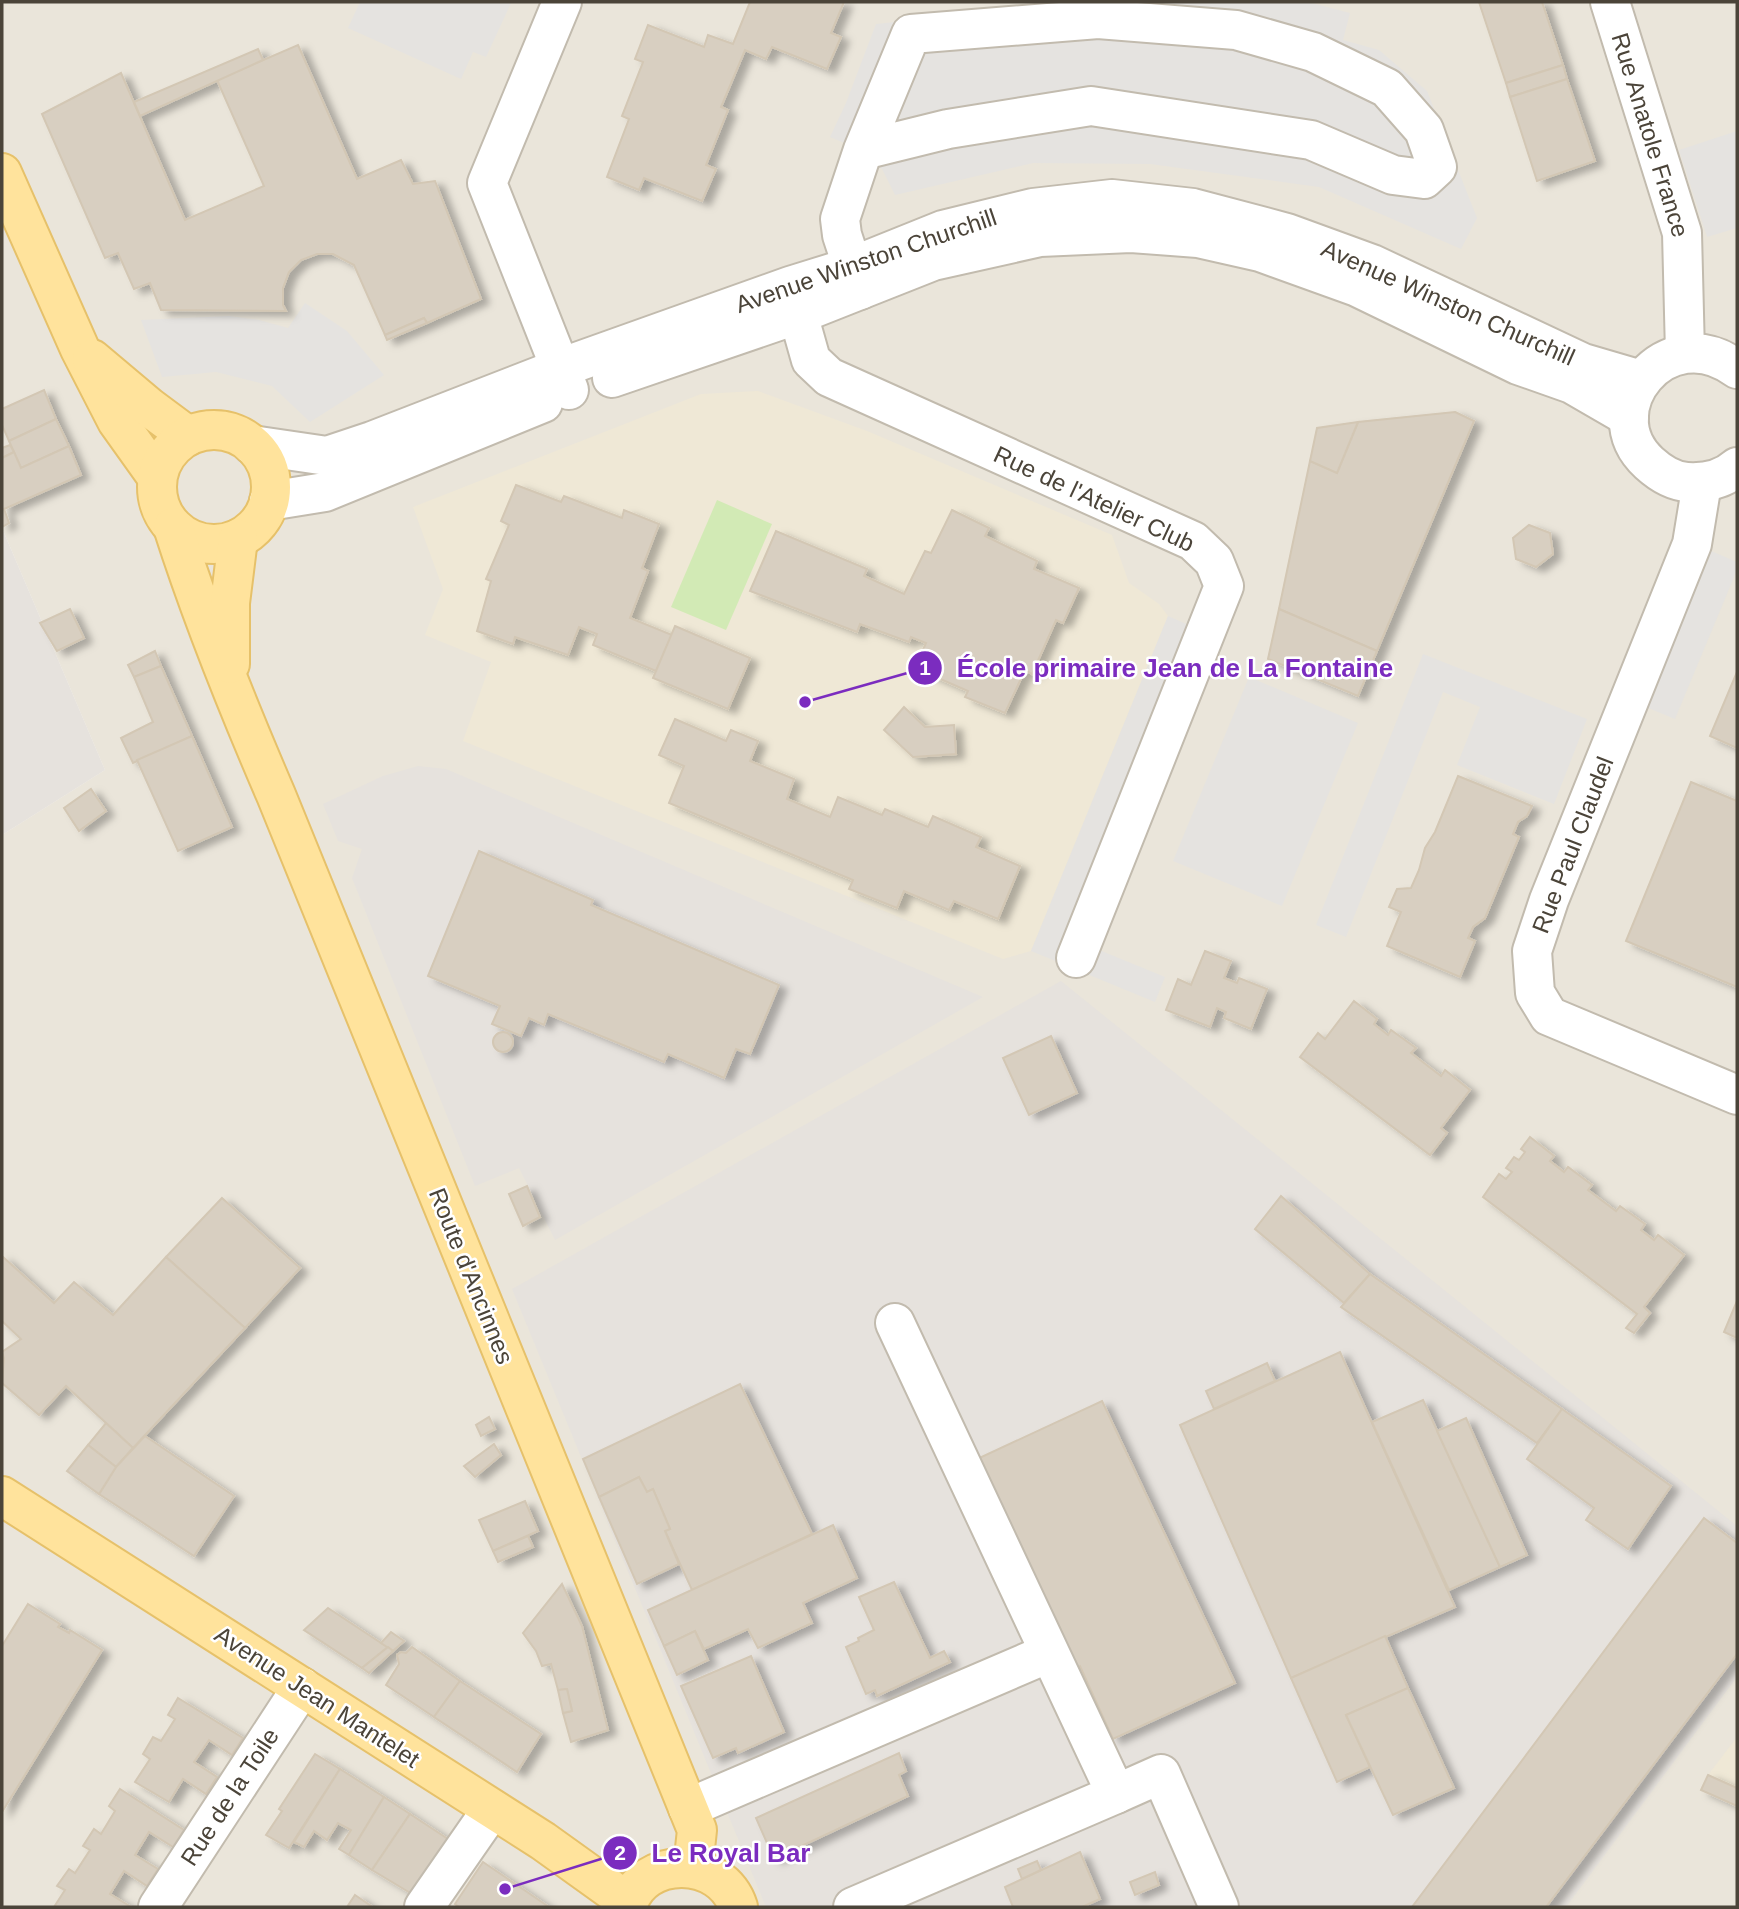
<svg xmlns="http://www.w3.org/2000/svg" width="1739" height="1909" font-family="Helvetica,sans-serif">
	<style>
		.residential { fill: #eae5da }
		.industrial { fill: #e6e2dd }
		.education { fill: #efe8d6 }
		.green { fill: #d2eab5 }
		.parking { fill: #e5e3e0 }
		.building { fill: #d8cfc1; stroke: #d3c7b4; stroke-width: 2; filter: url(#shadow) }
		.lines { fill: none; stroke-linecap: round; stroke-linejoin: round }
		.minor-casing { stroke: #c2bbae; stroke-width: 42 }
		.major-casing { stroke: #e6c16a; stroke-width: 42 }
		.minor { stroke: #fff; stroke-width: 38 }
		.major { stroke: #ffe39c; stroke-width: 38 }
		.labels { text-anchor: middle; stroke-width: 5; stroke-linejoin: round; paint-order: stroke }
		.street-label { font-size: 24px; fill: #4b4439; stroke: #fff }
		.leader { fill: none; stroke: #7b2cbf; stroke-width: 2.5 }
		.callout-dot { fill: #7b2cbf; stroke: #fff; stroke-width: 2.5 }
		.mark-label { font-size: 21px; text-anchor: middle; font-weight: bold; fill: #fff }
		.callout-label { font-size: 26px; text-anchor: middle; font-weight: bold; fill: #7b2cbf; stroke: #fff; stroke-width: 5; stroke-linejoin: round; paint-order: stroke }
	</style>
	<defs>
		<filter id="shadow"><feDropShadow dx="8" dy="4.5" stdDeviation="3.5" flood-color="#0004"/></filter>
	</defs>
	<rect width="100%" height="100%" fill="#f6f3ec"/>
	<polygon class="residential" points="2,2 1737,2 1737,1907 2,1907 2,835 105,770 2,528"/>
	<g class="industrial">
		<polygon points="2,528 105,770 2,835"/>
		<polygon points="418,766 446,769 983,997 555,1240 519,1168 475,1186 352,878 362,849 338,841 323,804 383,776"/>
		<polygon points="1061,981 1737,1526 1737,1677 1566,1907 766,1907 512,1289"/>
	</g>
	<g class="education">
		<polygon points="758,391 867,431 1112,535 1129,583 1159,604 1168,616 1031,951 1003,959 463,741 491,662 425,635 443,589 413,507 701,394"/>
		<polygon points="1737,1737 1737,1806 1701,1790 1708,1775"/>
	</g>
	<polygon class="green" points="717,500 772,524 726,630 671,607"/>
	<g class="parking">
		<polygon points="360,2 508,2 511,3 486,57 473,52 461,79 348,28"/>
		<polygon points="1086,2 1308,2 1350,13 1343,40 1379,50 1427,91 1477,218 1461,249 1319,187 1150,164 1033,163 895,195 882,169 849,145 830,137 846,103 876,24"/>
		<polygon points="1737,131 1737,228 1707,237 1679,150"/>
		<polygon points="305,303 347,331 384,375 310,422 272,386 216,372 162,377 141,320 229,316 259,320 288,328"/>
		<polygon points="1711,551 1737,562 1737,570 1675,719 1646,707"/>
		<polygon points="1168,616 1191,626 1065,936 1165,977 1155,1002 1031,951"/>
		<polygon points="1423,654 1587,719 1554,804 1457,765 1480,707 1443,692 1346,937 1316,925"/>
		<polygon points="1249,677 1358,723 1282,906 1173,861"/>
	</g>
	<g class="building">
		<polygon points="750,2 844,2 831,33 841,37 827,69 772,47 766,59 745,50 721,107 728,110 706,165 716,169 702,201 644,178 639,190 607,177 629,119 622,116 643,62 635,59 648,25 704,47 708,35 733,44"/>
		<polygon points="1479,2 1542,2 1563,65 1506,83"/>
		<polygon points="298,45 357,179 401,160 413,184 435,181 481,299 427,323 424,318 385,335 354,265 333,254 317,254 301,260 289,272 283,288 283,305 286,311 161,310 150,283 134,289 118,253 105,258 42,114 121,73 185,220 264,186 217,80"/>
		<polygon points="258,49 263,60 140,116 134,102"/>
		<polygon points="1563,65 1567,79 1510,97 1506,83"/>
		<polygon points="1567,79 1595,161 1537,181 1510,97"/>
		<polygon points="424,318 427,323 387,340 385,335"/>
		<polygon points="44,390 56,419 9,441 2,425 2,409"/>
		<polygon points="1455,412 1474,421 1377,651 1279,609 1310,461 1337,473 1358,422"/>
		<polygon points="56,419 69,446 21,468 9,441"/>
		<polygon points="1358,422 1337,473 1310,461 1317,428"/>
		<polygon points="10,445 14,452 2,458 2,448"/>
		<polygon points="69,446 81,475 2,510 2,458 14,452 21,468"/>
		<polygon points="516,485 561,502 564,496 622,518 624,510 659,524 642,568 648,571 630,618 672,635 656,671 593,645 597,634 579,627 568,655 515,637 513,644 477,631 491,581 486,579 509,525 501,521"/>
		<polygon points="4,509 9,523 2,527 2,510"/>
		<polygon points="952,510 989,528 985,536 1037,561 1034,569 1079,588 1063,623 1056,620 1032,674 1025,670 1005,713 965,697 968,691 915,668 926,643 911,637 909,642 860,624 857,632 750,591 776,531 867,569 864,576 904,594 925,551 931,553"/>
		<polygon points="1529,525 1550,533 1553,554 1536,567 1516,559 1513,538"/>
		<polygon points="70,609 84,638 57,651 40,623"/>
		<polygon points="1279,609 1377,651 1358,696 1268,659"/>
		<polygon points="675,626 750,658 728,709 653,678"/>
		<polygon points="155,651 161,666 134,677 128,665"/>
		<polygon points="161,666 192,736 133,763 121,738 153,722 134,677"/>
		<polygon points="1737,672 1737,748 1710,736"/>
		<polygon points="904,707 925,727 954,725 956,754 913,757 884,730"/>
		<polygon points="675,719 726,741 731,730 758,741 750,761 794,779 787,799 830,817 838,797 882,815 885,809 928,827 933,816 981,837 976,847 1020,866 998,919 954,901 949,910 904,891 897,908 849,889 853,880 669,803 684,766 659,755"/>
		<polygon points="192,736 232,827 178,851 137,760"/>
		<polygon points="1458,776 1532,806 1527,816 1518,822 1513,834 1519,837 1485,918 1473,927 1468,938 1475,941 1460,977 1387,946 1401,912 1389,907 1397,889 1411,888 1419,870 1425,848 1435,832"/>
		<polygon points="1691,782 1737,801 1737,987 1626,941"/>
		<polygon points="91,789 106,811 79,831 64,808"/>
		<polygon points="479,851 593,900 591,905 779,985 750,1054 736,1049 724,1078 668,1054 664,1062 548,1014 544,1025 529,1018 521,1036 492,1024 500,1006 428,976"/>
		<polygon points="1205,951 1231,961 1224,978 1237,983 1239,978 1267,989 1251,1029 1224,1018 1226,1012 1217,1008 1210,1027 1166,1010 1178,979 1191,985"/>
		<polygon points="1354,1001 1377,1019 1374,1024 1388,1035 1391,1030 1416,1048 1411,1053 1441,1076 1445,1070 1470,1090 1441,1128 1447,1133 1430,1155 1300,1057 1318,1033 1325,1039"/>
		<circle cx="503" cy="1042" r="10"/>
		<polygon points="1051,1036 1077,1093 1029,1115 1003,1058"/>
		<polygon points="1530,1137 1554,1156 1550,1161 1564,1172 1568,1167 1592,1185 1588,1190 1616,1211 1620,1206 1645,1224 1641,1230 1654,1240 1658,1235 1684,1255 1644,1307 1650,1313 1634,1333 1626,1328 1637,1314 1483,1197 1499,1174 1506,1179 1512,1172 1506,1168 1514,1157 1519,1160 1525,1152 1521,1149"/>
		<polygon points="527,1186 540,1217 523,1226 509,1194"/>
		<polygon points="1281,1196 1370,1274 1344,1303 1255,1229"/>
		<polygon points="222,1198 300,1268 245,1328 166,1257"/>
		<polygon points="2,1256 54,1303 74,1282 113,1315 166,1257 245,1328 133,1448 66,1386 39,1415 2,1383 4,1358 2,1352 21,1339 2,1321"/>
		<polygon points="1370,1274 1562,1409 1537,1443 1341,1307"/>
		<polygon points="1737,1301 1737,1338 1724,1332"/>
		<polygon points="1340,1352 1455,1607 1291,1678 1180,1425"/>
		<polygon points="1267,1363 1275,1381 1214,1409 1206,1391"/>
		<polygon points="740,1384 812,1534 692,1590 665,1531 670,1529 653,1489 647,1492 639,1477 599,1497 583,1459"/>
		<polygon points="1423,1400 1500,1567 1449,1590 1372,1422"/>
		<polygon points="1102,1401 1235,1683 1113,1739 1080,1666 1072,1670 975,1460"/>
		<polygon points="1562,1409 1671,1486 1628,1549 1586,1520 1594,1508 1527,1459"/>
		<polygon points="489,1417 495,1429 481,1436 476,1425"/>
		<polygon points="1466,1418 1527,1555 1500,1567 1437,1431"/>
		<polygon points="106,1423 133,1448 116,1467 88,1445"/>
		<polygon points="145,1436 234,1496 194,1556 99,1494 116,1467"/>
		<polygon points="494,1444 501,1455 475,1477 464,1466"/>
		<polygon points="88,1445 116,1467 99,1494 67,1471"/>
		<polygon points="639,1477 647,1492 653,1489 670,1529 665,1531 679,1564 637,1584 599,1497"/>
		<polygon points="525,1501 538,1531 493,1551 479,1520"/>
		<polygon points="1704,1518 1737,1543 1737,1654 1546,1907 1412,1907"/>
		<polygon points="833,1525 857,1578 803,1603 812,1623 758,1648 748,1629 704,1649 695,1631 664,1646 648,1610"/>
		<polygon points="528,1536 533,1547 498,1562 493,1551"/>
		<polygon points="894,1582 930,1658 944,1651 950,1662 877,1696 875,1690 866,1694 846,1647 859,1641 858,1638 874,1630 859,1597"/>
		<polygon points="562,1584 582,1626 608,1730 571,1742 563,1713 572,1711 567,1689 558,1690 551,1664 542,1666 536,1651 523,1633"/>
		<polygon points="28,1604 60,1624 58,1627 69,1633 70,1630 102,1650 2,1812 2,1646"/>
		<polygon points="328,1608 381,1643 388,1647 362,1668 304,1630"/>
		<polygon points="695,1631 708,1660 677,1675 664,1646"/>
		<polygon points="391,1632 404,1641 393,1651 381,1643"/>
		<polygon points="1385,1636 1408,1688 1346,1715 1370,1767 1337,1782 1291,1678"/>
		<polygon points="388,1647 393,1651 369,1673 362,1668"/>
		<polygon points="412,1647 460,1681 434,1717 386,1685 399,1664 397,1655 401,1652 406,1653"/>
		<polygon points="751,1656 784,1732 738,1753 736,1748 713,1758 681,1686"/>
		<polygon points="460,1681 541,1734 517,1772 434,1717"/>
		<polygon points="1408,1688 1454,1788 1393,1815 1346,1715"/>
		<polygon points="567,1689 572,1711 563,1713 558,1690"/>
		<polygon points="178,1698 243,1738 232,1755 209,1740 194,1762 217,1777 206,1794 183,1779 169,1802 135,1782 150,1759 143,1754 153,1737 161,1741 175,1719 168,1715"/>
		<polygon points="899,1753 906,1771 899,1775 908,1796 774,1859 756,1818"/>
		<polygon points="315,1754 340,1769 289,1848 266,1835 282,1811 279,1809"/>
		<polygon points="340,1769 384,1797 349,1855 339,1849 351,1830 338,1823 327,1840 314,1831 304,1847 294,1842"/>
		<polygon points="1708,1775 1737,1788 1737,1806 1701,1790"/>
		<polygon points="120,1789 184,1830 173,1847 149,1832 135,1855 158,1869 147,1886 124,1871 110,1894 131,1907 54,1907 65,1890 57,1886 69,1869 75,1873 90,1850 83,1846 94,1829 101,1834 115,1811 109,1806"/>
		<polygon points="384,1797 410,1814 372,1870 349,1855"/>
		<polygon points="410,1814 451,1841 417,1897 372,1870"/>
		<polygon points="1080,1852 1100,1899 1082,1907 1013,1907 1005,1887"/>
		<polygon points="1037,1861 1041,1870 1022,1879 1018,1869"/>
		<polygon points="483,1862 549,1907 459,1907 455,1904"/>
		<polygon points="1155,1872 1159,1885 1135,1895 1130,1882"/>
		<polygon points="355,1895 371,1906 370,1907 347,1907"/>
	</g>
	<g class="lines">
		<defs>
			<g id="minor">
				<polyline points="562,2 487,183 569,390"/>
				<polyline points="1610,2 1682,233 1685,353"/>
				<polyline points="791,289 811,360 829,377 1193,541 1214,561 1224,586 1076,958"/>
				<polyline points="860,290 842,235 840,219 863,150 911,34 1098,19 1236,30 1313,52 1387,88 1424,130 1437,167 1424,179 1393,175 1311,140 1091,106 948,129 863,150"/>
				<path d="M 1737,369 C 1666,316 1592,411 1649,463 C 1660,473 1672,481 1687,482 C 1705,483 1723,480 1737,467"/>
				<polyline points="612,378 799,314 933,261 1040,237 1131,233 1198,238 1260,252 1357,287 1518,365 1572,384 1629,417"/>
				<polyline points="252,445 327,456 372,441 560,368 790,286 851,267 943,230 1033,208 1112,199 1193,208 1287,233 1372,264 1583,363 1641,380"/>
				<polyline points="1702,483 1692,544 1549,900 1532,951 1535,993 1549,1016 1737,1095"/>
				<polyline points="269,501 325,492 543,403"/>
				<polyline points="1116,1794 1161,1774 1219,1907"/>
				<polyline points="688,1808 1049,1653"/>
				<polyline points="158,1907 302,1687"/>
				<polyline points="424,1907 492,1809"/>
				<polyline points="853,1907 1116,1794 895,1323"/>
			</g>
			<g id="major">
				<polyline points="2,173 80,349 117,421 157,477"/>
				<polyline points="92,359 149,407 188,436"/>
				<circle cx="214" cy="487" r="57"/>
				<path d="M 173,527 C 202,618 238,707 276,795 L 697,1830 L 693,1867"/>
				<polyline points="230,664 230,603 238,539"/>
				<polyline points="2,1496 543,1841 628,1902"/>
				<path d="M 627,1907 C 642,1854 722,1856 738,1907"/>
			</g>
		</defs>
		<use href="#minor" class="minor-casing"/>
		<use href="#major" class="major-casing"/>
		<use href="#minor" class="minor"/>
		<use href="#major" class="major"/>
	</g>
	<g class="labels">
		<g class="street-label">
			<text transform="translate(1650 135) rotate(73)" y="8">Rue Anatole France</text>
			<text transform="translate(866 261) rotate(-19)" y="8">Avenue Winston Churchill</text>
			<text transform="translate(1448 303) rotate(24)" y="8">Avenue Winston Churchill</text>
			<text transform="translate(1094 499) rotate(25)" y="8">Rue de l'Atelier Club</text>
			<text transform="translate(1573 845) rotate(-69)" y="8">Rue Paul Claudel</text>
			<text transform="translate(471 1276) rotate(68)" y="8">Route d'Ancinnes</text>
			<text transform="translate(317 1697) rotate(33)" y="8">Avenue Jean Mantelet</text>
			<text transform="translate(230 1797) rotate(-57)" y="8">Rue de la Toile</text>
		</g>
	</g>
	<path class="leader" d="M805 702L925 668M505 1889L620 1853"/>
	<g class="callout-dot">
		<circle cx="805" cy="702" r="7"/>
		<circle cx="505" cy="1889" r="7"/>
		<circle cx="925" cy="668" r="18"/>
		<circle cx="620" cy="1853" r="18"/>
	</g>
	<g class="mark-label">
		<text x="925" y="675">1</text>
		<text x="620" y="1860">2</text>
	</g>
	<g class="callout-label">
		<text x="1175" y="677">École primaire Jean de La Fontaine</text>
		<text x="731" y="1862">Le Royal Bar</text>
	</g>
	<rect width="1739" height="1909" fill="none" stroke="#4b4439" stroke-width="7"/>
</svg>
